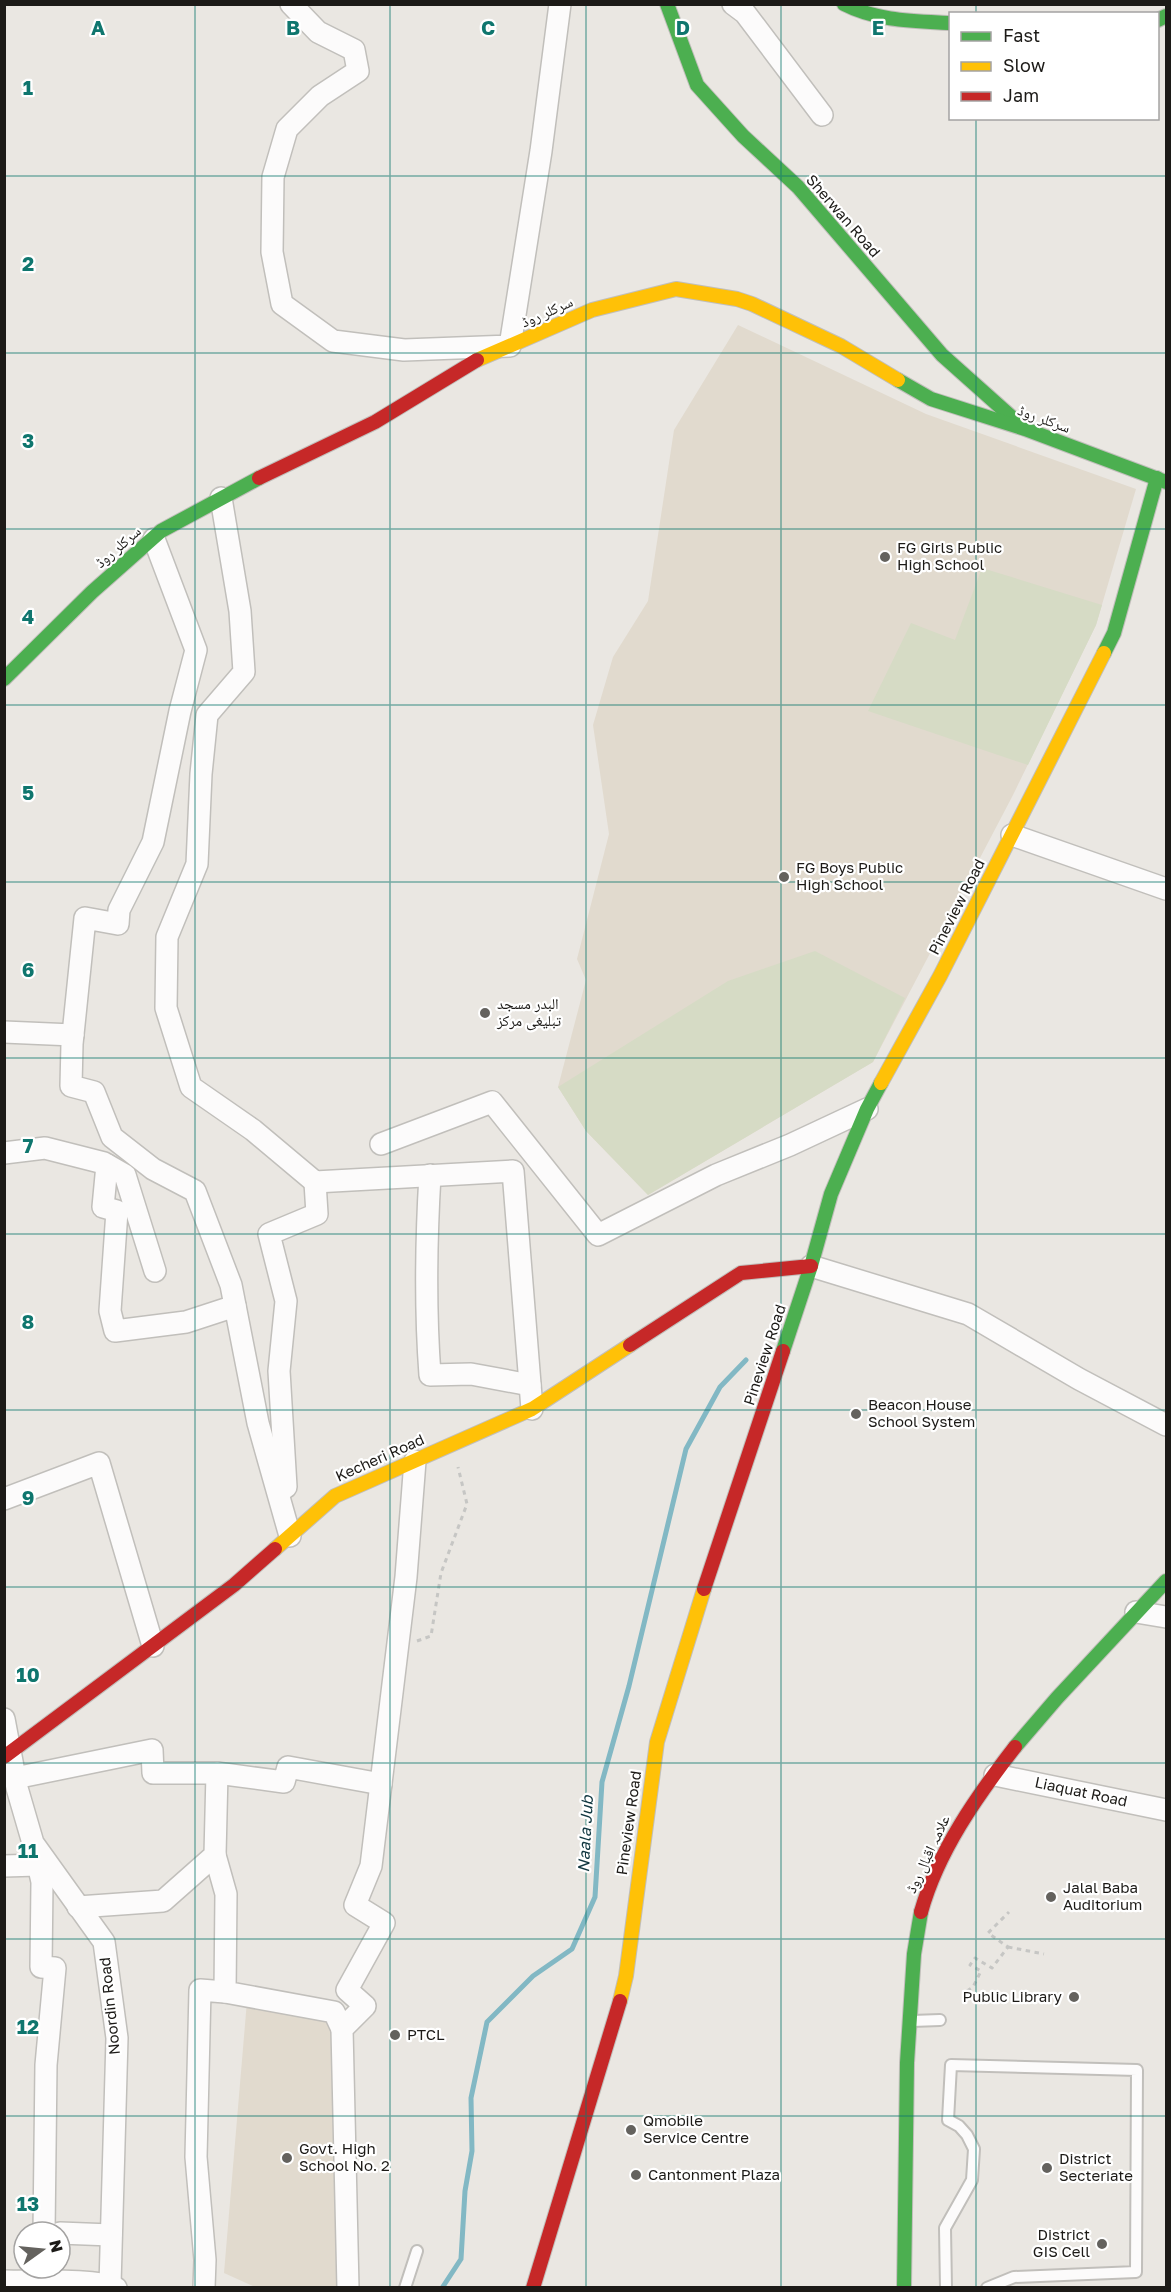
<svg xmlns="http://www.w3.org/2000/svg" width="1171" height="2292" font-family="'Golos Text','Noto Naskh Arabic',sans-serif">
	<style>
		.built { fill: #e1dace }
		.green { fill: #d6dbc5 }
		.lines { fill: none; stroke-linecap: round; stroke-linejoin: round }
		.stream { stroke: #82b8c4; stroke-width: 5 }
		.lane-casing { stroke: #c1bfbb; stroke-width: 14 }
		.street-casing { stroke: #c1bfbb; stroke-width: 24 }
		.fast-casing { stroke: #c1bfbb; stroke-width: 16 }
		.slow-casing { stroke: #c1bfbb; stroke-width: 16 }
		.jam-casing { stroke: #c1bfbb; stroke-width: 16 }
		.path { stroke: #c6c6c4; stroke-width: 3; stroke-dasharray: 4.5 4.5; stroke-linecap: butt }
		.lane { stroke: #fcfbfb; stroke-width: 10 }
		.street { stroke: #fcfbfb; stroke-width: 21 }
		.fast { stroke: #4caf50; stroke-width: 14 }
		.slow { stroke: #ffc107; stroke-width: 14 }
		.jam { stroke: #c62828; stroke-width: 14 }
		.grid { fill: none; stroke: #0f766e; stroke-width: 1.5; stroke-opacity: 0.55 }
		.poi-dot { fill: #64625e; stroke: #fff; stroke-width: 2 }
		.labels { text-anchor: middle; stroke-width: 4.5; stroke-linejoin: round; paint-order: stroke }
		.street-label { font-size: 15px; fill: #1c1a17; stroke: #fff }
		.poi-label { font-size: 15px; fill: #1c1a17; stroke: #fff; text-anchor: start }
		.water-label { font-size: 16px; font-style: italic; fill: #113740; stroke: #fff }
		.grid-label { font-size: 20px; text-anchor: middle; font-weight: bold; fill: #0f766e; stroke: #fff; stroke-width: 4.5; stroke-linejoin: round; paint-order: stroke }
	</style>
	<rect width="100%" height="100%" fill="#eae7e2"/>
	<g class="built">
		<polygon points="738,325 926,414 1136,489 1096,625 1013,795 873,1062 648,1195 586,1131 558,1087 586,980 577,959 609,834 593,725 613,657 648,601 674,430"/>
		<polygon points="247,2001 333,2016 345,2287 255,2287 224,2273"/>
	</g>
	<g class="green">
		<polygon points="982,568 1102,605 1096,625 1028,765 868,711 911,623 955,640"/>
		<polygon points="815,951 905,998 873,1062 648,1195 586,1131 558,1087 728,981"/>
	</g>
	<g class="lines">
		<polyline class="stream" points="442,2288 461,2259 465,2191 472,2151 471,2098 487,2022 533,1976 572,1949 595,1897 602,1782 629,1686 686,1449 720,1387 746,1360"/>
		<defs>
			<g id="lane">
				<polyline points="912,2021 940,2020"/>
				<polyline points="405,2288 417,2251"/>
				<polyline points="946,2288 945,2228 972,2180 974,2149 967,2135 959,2126 948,2120 951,2065 1137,2070 1136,2272 1014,2277 987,2288"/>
			</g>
			<g id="street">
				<polyline points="291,4 318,32 354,50 358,71 320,96 287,129 273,177 272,252 282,304 333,341 404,350 510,346 541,151 560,4"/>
				<polyline points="733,4 745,13 822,115"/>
				<polyline points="221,498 240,611 244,672 207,715 201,774 197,864 167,937 166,1008 191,1087 253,1130 315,1182 513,1171 532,1409"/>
				<polyline points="154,539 196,650 180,711 153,842 119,910 118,924 85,918 72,1044 71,1086 94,1092 112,1137 153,1169 195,1191 231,1285 258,1423 290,1536"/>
				<polyline points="1012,835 1166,889"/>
				<polyline points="4,1032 73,1035"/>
				<polyline points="381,1144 492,1102 598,1235 716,1175 790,1145 867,1109"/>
				<polyline points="4,1153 45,1148 104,1163 125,1175 155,1271"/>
				<polyline points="107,1165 103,1207 117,1211 110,1311 115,1331 186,1322 235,1306"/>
				<path d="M 430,1175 C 426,1242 425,1308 430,1375 L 471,1374 L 530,1385"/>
				<polyline points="811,1266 968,1314 1079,1379 1166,1425"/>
				<polyline points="286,1487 279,1371 286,1301 269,1234 317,1214 315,1182"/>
				<polyline points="4,1499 99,1463 153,1646"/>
				<polyline points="1136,1612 1166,1617"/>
				<polyline points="4,1719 17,1788 33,1843 104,1942 117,2038 110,2285"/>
				<polyline points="995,1775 1166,1810"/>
				<polyline points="15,1778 152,1750 153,1773 217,1773 284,1782 288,1767 381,1784"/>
				<polyline points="36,1855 42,1882 41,1967 55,1968 46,2065 44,2232"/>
				<polyline points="215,1855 226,1894 225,1992 334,2012 342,2029"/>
				<polyline points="4,1866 38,1865"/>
				<polyline points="78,1907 163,1901 215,1855 217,1773"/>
				<polyline points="60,2233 111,2235"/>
				<path d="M 4,2281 C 32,2282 94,2278 116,2288"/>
				<polyline points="204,2288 205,2260 196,2157 200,1990 225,1992"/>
				<polyline points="348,2288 342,2029 365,2006 347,1990 384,1923 355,1905 371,1866 406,1577 415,1461"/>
			</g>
			<g id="fast">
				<polyline points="667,4 697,85 743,136 798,187 942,355 1016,421"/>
				<path d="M 844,4 C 877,21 913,21 950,23"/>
				<polyline points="1158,20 1166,16"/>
				<polyline points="898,380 931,399 1025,429 1166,482"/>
				<polyline points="1104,653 1114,633 1157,478"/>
				<polyline points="4,679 92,592 161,531 259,478"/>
				<polyline points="783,1351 811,1266 831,1194 867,1109 881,1083"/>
				<polyline points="1015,1747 1057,1698 1166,1581"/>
				<polyline points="904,2288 907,2063 914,1954 921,1912"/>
			</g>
			<g id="slow">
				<polyline points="477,360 592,310 676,289 737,299 752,304 841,346 898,380"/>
				<polyline points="881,1083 940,976 1104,653"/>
				<polyline points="275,1549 335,1496 532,1409 630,1345"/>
				<polyline points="620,2001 626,1976 657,1742 704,1589"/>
			</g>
			<g id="jam">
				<polyline points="259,478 375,422 477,360"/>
				<polyline points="630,1345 741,1273 811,1266"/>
				<polyline points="704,1589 783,1351"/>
				<polyline points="4,1757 234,1585 275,1549"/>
				<path d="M 921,1912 C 938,1851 977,1796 1015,1747"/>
				<polyline points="533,2288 620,2001"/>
			</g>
		</defs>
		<use href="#lane" class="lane-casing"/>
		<use href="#street" class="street-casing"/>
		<use href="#fast" class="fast-casing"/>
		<use href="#slow" class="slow-casing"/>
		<use href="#jam" class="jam-casing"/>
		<g class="path">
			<polyline points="417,1641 431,1636 441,1573 467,1504 458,1467"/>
			<polyline points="1008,1947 1044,1954"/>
			<polyline points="967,1991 973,1987 981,1971 970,1965 975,1958 992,1968 1008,1947 988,1933 1009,1912"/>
		</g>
		<use href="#lane" class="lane"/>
		<use href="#street" class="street"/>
		<use href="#fast" class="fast"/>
		<use href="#slow" class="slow"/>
		<use href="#jam" class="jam"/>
	</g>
	<path class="grid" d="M 195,4 L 195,2288M 390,4 L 390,2288M 586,4 L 586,2288M 781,4 L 781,2288M 976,4 L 976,14M 976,118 L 976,2288M 4,176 L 1166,176M 4,353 L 1166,353M 4,529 L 1166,529M 4,705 L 1166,705M 4,882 L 1166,882M 4,1058 L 1166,1058M 4,1234 L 1166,1234M 4,1410 L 1166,1410M 4,1587 L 1166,1587M 4,1763 L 1166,1763M 4,1939 L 1166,1939M 4,2116 L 1166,2116"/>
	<g class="poi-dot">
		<circle cx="885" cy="557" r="6"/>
		<circle cx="784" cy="877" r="6"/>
		<circle cx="485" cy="1013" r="6"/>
		<circle cx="856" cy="1414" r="6"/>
		<circle cx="1051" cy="1897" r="6"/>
		<circle cx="1074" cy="1997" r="6"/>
		<circle cx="395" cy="2035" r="6"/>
		<circle cx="631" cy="2130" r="6"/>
		<circle cx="287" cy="2158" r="6"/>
		<circle cx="1047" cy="2168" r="6"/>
		<circle cx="636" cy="2175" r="6"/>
		<circle cx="1102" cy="2244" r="6"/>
	</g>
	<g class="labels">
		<g class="street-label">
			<text transform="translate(843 216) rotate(49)" y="5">Sherwan Road</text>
			<text transform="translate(547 312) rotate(-24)" y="5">سرکلر روڈ</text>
			<text transform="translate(1044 419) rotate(20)" y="5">سرکلر روڈ</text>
			<text transform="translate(118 547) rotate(-41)" y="5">سرکلر روڈ</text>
			<text transform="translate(957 907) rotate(-63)" y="5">Pineview Road</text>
			<text transform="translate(765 1355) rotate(-72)" y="5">Pineview Road</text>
			<text transform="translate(380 1458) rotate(-24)" y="5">Kecheri Road</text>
			<text transform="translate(1081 1792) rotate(12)" y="5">Liaquat Road</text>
			<text transform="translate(629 1823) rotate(-82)" y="5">Pineview Road</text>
			<text transform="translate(928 1854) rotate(-65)" y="5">علامہ اقبال روڈ</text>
			<text transform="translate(110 2006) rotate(-96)" y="5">Noordin Road</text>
		</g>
		<g class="poi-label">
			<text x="897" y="553">FG Girls Public<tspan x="897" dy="17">High School</tspan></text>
			<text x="796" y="873">FG Boys Public<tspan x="796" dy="17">High School</tspan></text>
			<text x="497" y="1009">البدر مسجد<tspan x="497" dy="17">تبلیغی مرکز</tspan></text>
			<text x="868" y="1410">Beacon House<tspan x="868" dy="17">School System</tspan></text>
			<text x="1063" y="1893">Jalal Baba<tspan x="1063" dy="17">Auditorium</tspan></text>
			<text x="1062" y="2002" text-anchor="end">Public Library</text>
			<text x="407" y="2040">PTCL</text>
			<text x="643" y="2126">Qmobile<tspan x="643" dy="17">Service Centre</tspan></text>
			<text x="299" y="2154">Govt. High<tspan x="299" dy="17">School No. 2</tspan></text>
			<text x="1059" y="2164">District<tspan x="1059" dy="17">Secteriate</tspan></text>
			<text x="648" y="2180">Cantonment Plaza</text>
			<text x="1090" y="2240" text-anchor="end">District<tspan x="1090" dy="17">GIS Cell</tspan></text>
		</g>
		<g class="water-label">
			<text transform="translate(585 1834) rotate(-87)" y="6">Naala Jub</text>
		</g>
	</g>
	<g class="grid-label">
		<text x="98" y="35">A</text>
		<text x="293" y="35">B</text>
		<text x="488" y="35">C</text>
		<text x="683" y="35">D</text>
		<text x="878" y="35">E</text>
		<text x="28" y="95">1</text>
		<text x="28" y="271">2</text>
		<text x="28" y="448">3</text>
		<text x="28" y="624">4</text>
		<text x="28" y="800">5</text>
		<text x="28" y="977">6</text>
		<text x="28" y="1153">7</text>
		<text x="28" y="1329">8</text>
		<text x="28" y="1505">9</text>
		<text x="28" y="1682">10</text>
		<text x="28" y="1858">11</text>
		<text x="28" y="2034">12</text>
		<text x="28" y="2211">13</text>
	</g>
	<rect width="1171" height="2292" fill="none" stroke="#1c1a17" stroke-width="12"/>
	<rect x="949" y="12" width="210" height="108" fill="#ffffff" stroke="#a4a3a2" stroke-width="1.5"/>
	<rect x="961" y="32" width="30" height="9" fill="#4caf50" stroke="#a4a3a2" stroke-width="1.5"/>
	<text x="1003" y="42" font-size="18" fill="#1c1a17">Fast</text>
	<rect x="961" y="62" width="30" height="9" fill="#ffc107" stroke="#a4a3a2" stroke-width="1.5"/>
	<text x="1003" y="72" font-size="18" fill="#1c1a17">Slow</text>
	<rect x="961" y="92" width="30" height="9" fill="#c62828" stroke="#a4a3a2" stroke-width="1.5"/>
	<text x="1003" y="102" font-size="18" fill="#1c1a17">Jam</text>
	<g transform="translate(42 2250) rotate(75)"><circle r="28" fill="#ffffff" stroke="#a4a3a2" stroke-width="1.5"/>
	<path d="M0-4.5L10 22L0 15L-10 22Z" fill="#64625e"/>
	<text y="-9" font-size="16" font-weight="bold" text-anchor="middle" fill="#1c1a17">N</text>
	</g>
</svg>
